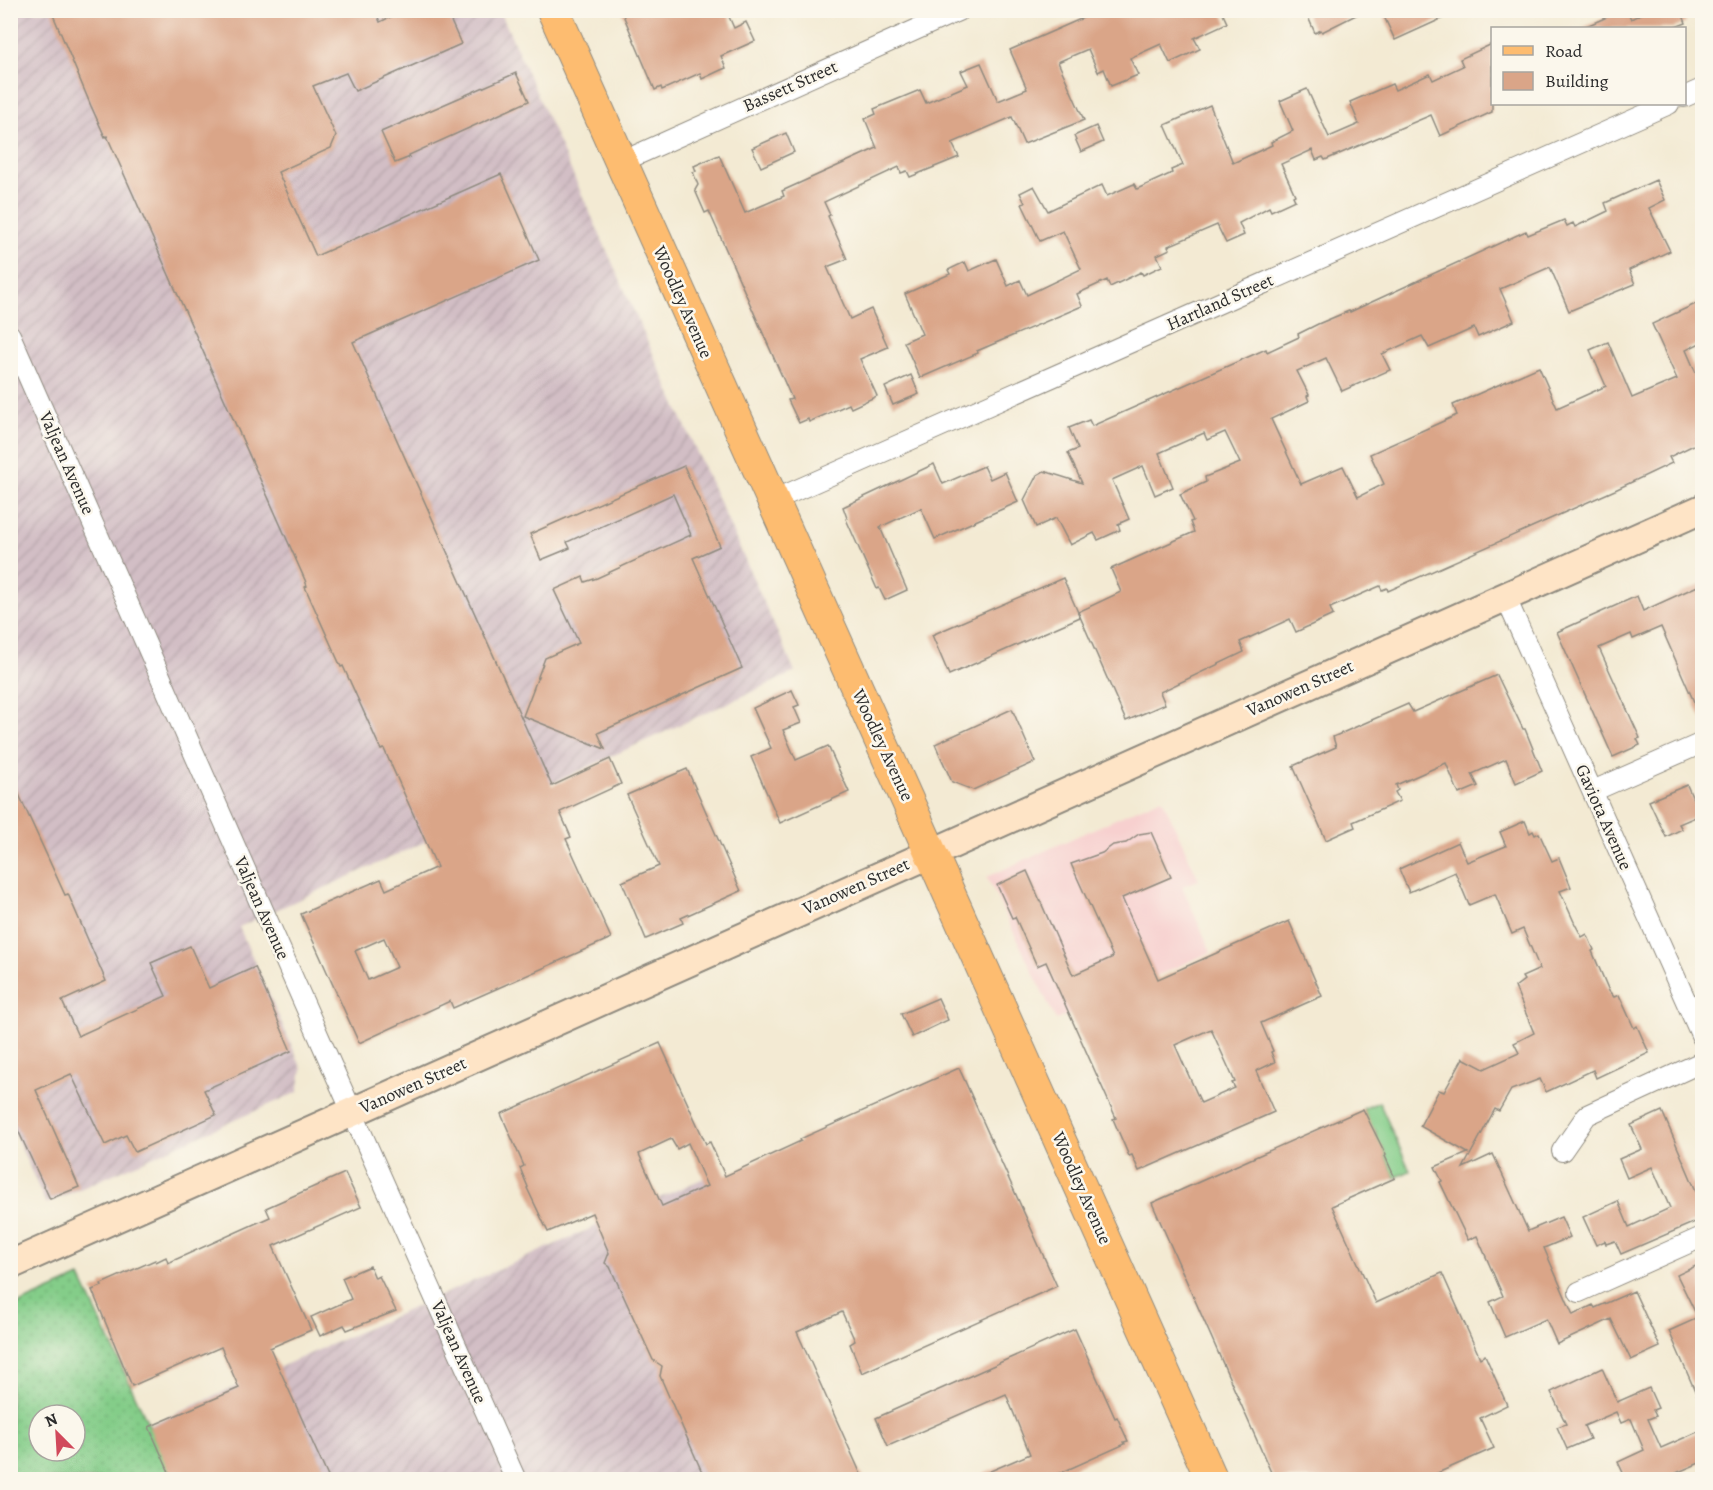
<svg xmlns="http://www.w3.org/2000/svg" width="1713" height="1490" font-family="Alegreya,serif">
	<style>
		.built { fill: #f7d0cf }
		.industrial { fill: url(#industrial-furrows) }
		.grass { fill: url(#grass-dots); stroke: #587c5a; stroke-width: 1.5; fill-rule: evenodd }
		.green { fill: #84cd89; stroke: #587c5a; stroke-width: 1.5 }
		.building { fill: #daa588; fill-rule: evenodd }
		.lines { fill: none; stroke-linecap: round; stroke-linejoin: round }
		.street-casing { stroke: #8f8a7f; stroke-width: 22 }
		.secondary-casing { stroke: #8f8a7f; stroke-width: 32 }
		.primary-casing { stroke: #8f8a7f; stroke-width: 34 }
		.street { stroke: #fff; stroke-width: 20 }
		.secondary { stroke: #fee4c6; stroke-width: 28 }
		.primary { stroke: #fdbc70; stroke-width: 32 }
		.labels { text-anchor: middle; stroke-width: 5; stroke-linejoin: round; paint-order: stroke }
		.street-label { font-size: 18px; fill: #2b2b2b; stroke: #fbf7ec }
	</style>
	<defs>
		<pattern id="industrial-furrows" width="10" height="10" patternUnits="userSpaceOnUse" patternTransform="scale(1.5)"><rect width="10" height="10" fill="#d2bec5"/><path d="M-1 1l2-2M0 10L10 0M9 11l2-2" fill="none" stroke="#b4a3a9"/></pattern>
		<pattern id="grass-dots" width="8" height="8" patternUnits="userSpaceOnUse" patternTransform="scale(1.5)"><rect width="8" height="8" fill="#84cd89"/><path d="M2 2h.1M6 6h.1" fill="none" stroke="#72b076" stroke-width="1.8" stroke-linecap="round"/></pattern>
	</defs>
	<rect width="100%" height="100%" fill="#fbf7ec"/>
	<filter id="ink" filterUnits="userSpaceOnUse"><feTurbulence type="fractalNoise" baseFrequency=".0167" numOctaves="2"/><feDisplacementMap in="SourceGraphic" scale="12" xChannelSelector="R" yChannelSelector="G"/><feConvolveMatrix kernelMatrix="1 2 1 2 8 2 1 2 1" color-interpolation-filters="sRGB"/></filter>
	<filter id="wash" filterUnits="userSpaceOnUse"><feTurbulence type="fractalNoise" baseFrequency=".008" numOctaves="4" result="noise"/><feDisplacementMap in="SourceGraphic" scale="24" xChannelSelector="R" yChannelSelector="G"/><feGaussianBlur stdDeviation="1.35" result="paint"/><feColorMatrix in="noise" values="0 0 0 0 0 0 0 0 0 0 0 0 0 0 0 0 0 1.4 0 .05"/><feComposite in="paint" operator="in"/></filter>
	<g filter="url(#wash)">
		<rect width="100%" height="100%" fill="#f3ead3"/>
		<polygon class="built" points="1162,798 1199,880 1182,886 1211,952 1056,1020 987,877"/>
		<g class="industrial">
			<polygon points="10,11 500,11 795,672 239,927 302,1069 298,1092 46,1204 10,1123"/>
			<polygon points="722,1170 861,1479 174,1479 150,1425"/>
		</g>
		<path class="grass" d="M 80,1277 L 174,1479 L 11,1479 L 10,1308 ZM 39,1415 L 75,1415 L 75,1451 L 39,1451 Z"/>
		<polygon class="green" points="1379,1102 1410,1171 1395,1178 1385,1156 1386,1155 1382,1146 1380,1146 1375,1130 1373,1130 1363,1109"/>
		<g id="blocks">
			<g class="building">
				<path d="M 51,10 L 375,10 L 380,22 L 405,10 L 446,10 L 461,44 L 355,91 L 346,73 L 313,86 L 336,136 L 331,148 L 278,172 L 316,256 L 501,174 L 539,260 L 353,342 L 552,786 L 610,759 L 621,784 L 560,812 L 571,837 L 566,839 L 611,938 L 453,1008 L 450,1001 L 359,1043 L 301,914 L 381,879 L 386,890 L 437,867 L 384,749 L 381,750 L 343,666 L 341,667 L 305,587 L 307,586 L 305,580 L 107,136 L 105,137 L 91,106 ZM 384,938 L 397,967 L 368,980 L 355,951 Z"/>
				<polygon points="621,10 726,10 734,28 746,22 755,41 721,56 726,68 721,70 702,79 700,73 662,90 661,87 655,90"/>
				<polygon points="1101,10 1221,10 1227,23 1194,38 1200,49 1170,63 1161,44 1130,58 1138,75 1111,86 1104,69 1098,72 1088,49 1058,62 1084,120 1024,144 1012,117 952,143 959,157 910,177 907,171 901,173 899,167 824,202 830,215 828,216 847,259 827,267 850,319 871,309 888,347 860,359 877,396 851,408 849,404 809,422 808,419 799,423 788,400 792,399 709,211 705,213 695,190 698,185 693,172 696,171 694,166 719,155 745,213 784,196 782,191 877,148 865,119 876,114 874,109 920,90 926,103 968,85 961,71 981,63 998,101 1027,89 1010,50"/>
				<polygon points="1305,10 1366,10 1322,32 1321,30 1315,33"/>
				<polygon points="1381,10 1461,10 1395,40"/>
				<polygon points="1623,10 1627,10 1631,19 1649,10 1681,10 1686,23 1673,28 1582,28"/>
				<polygon points="1492,44 1492,112 1440,136 1431,115 1325,160 1323,157 1316,160 1312,150 1281,164 1295,195 1293,196 1295,200 1271,211 1269,207 1239,223 1244,235 1226,243 1217,225 1168,246 1170,249 1157,255 1162,266 1143,275 1141,272 1110,287 1107,280 1077,294 1082,306 977,351 978,353 920,378 904,342 922,334 905,294 950,274 948,270 965,262 969,271 996,259 1008,286 1020,280 1027,295 1081,269 1063,231 1040,241 1022,204 1025,203 1020,193 1034,186 1048,211 1102,185 1107,196 1134,184 1137,189 1172,173 1171,170 1183,165 1165,125 1210,105 1233,163 1272,145 1271,142 1293,131 1280,101 1307,89 1329,137 1359,124 1350,102 1392,84 1395,90 1430,74 1433,80 1463,66 1460,59"/>
				<polygon points="516,73 529,101 409,155 410,157 395,163 381,132"/>
				<polygon points="1096,126 1103,142 1081,152 1074,136"/>
				<polygon points="786,133 794,152 761,167 752,148"/>
				<polygon points="1656,180 1665,200 1649,208 1670,251 1629,270 1635,284 1569,311 1550,267 1500,289 1514,321 1478,337 1474,328 1429,348 1422,336 1382,354 1390,370 1342,391 1326,358 1297,371 1309,395 1307,396 1309,401 1271,419 1301,484 1343,466 1358,497 1384,484 1370,454 1457,415 1453,405 1539,367 1557,408 1606,386 1590,350 1608,342 1632,398 1677,379 1652,324 1702,301 1702,342 1686,350 1702,387 1702,441 1669,457 1672,463 1615,490 1388,591 1387,588 1382,590 1380,586 1330,608 1333,615 1296,632 1290,619 1240,642 1244,652 1160,692 1165,704 1126,721 1078,612 1121,592 1111,569 1194,532 1190,522 1193,521 1180,494 1206,482 1205,477 1240,463 1225,432 1207,440 1204,433 1159,453 1173,487 1155,495 1143,466 1112,480 1129,519 1118,524 1120,530 1098,540 1094,533 1070,545 1056,518 1036,527 1024,500 1037,475 1044,471 1082,483 1068,453 1078,449 1069,428 1089,420 1092,426 1266,349 1267,352 1299,337 1298,334 1318,324 1349,311 1350,312 1526,231 1528,235 1564,220 1567,226 1573,223 1575,227 1608,211 1605,203"/>
				<polygon points="911,375 919,394 893,405 885,387"/>
				<polygon points="934,464 943,484 984,466 990,479 1005,472 1018,502 935,539 921,508 880,527 907,590 885,600 879,588 877,589 846,519 847,518 843,507"/>
				<polygon points="684,466 720,546 693,558 742,668 598,733 605,749 523,716 545,658 579,643 554,590 583,577 585,582 597,578 691,535 673,494 567,542 570,548 541,560 530,534"/>
				<polygon points="1063,578 1080,617 949,675 932,635"/>
				<polygon points="1702,584 1702,720 1661,627 1633,639 1631,634 1599,648 1640,738 1637,739 1640,745 1613,757 1557,632 1637,596 1643,611"/>
				<polygon points="1497,675 1523,729 1525,729 1542,771 1516,783 1506,759 1472,774 1478,786 1459,794 1446,763 1396,785 1398,790 1395,792 1400,801 1353,822 1355,827 1326,840 1293,766 1336,747 1333,737 1408,704 1413,712"/>
				<polygon points="792,690 799,705 794,707 801,723 783,730 796,760 828,746 849,792 780,823 751,757 771,748 753,708"/>
				<polygon points="1012,709 1035,762 973,790 952,782 935,744"/>
				<polygon points="687,769 741,891 681,918 683,923 646,939 622,882 659,866 627,795"/>
				<polygon points="10,775 65,895 68,894 106,981 62,1001 78,1036 166,996 151,963 190,946 209,988 255,967 291,1051 204,1090 216,1115 135,1152 126,1135 105,1145 71,1074 36,1090 79,1187 50,1199 10,1113"/>
				<polygon points="1687,785 1700,815 1679,824 1682,829 1666,837 1649,801"/>
				<polygon points="1525,821 1530,833 1533,831 1535,835 1539,833 1552,861 1559,858 1571,887 1560,891 1575,924 1582,937 1587,934 1594,950 1592,951 1609,991 1614,997 1619,995 1634,1028 1637,1026 1649,1053 1596,1078 1593,1070 1546,1092 1540,1079 1511,1090 1499,1111 1495,1109 1463,1168 1493,1154 1528,1231 1561,1217 1570,1237 1544,1248 1573,1315 1593,1305 1595,1308 1634,1291 1660,1347 1631,1360 1611,1319 1557,1344 1546,1319 1505,1337 1490,1302 1503,1296 1477,1236 1468,1240 1440,1182 1442,1181 1435,1167 1468,1153 1420,1126 1439,1090 1444,1092 1463,1058 1484,1069 1519,1053 1514,1043 1534,1033 1515,987 1524,980 1522,977 1540,969 1523,929 1512,934 1495,894 1469,905 1455,872 1409,892 1399,869 1458,842 1467,862 1506,846 1500,832"/>
				<path d="M 1151,832 L 1171,877 L 1122,898 L 1158,979 L 1289,921 L 1322,996 L 1261,1023 L 1273,1051 L 1271,1052 L 1275,1062 L 1256,1071 L 1274,1112 L 1139,1171 L 1132,1155 L 1129,1156 L 1113,1119 L 1116,1118 L 1046,962 L 1037,966 L 1015,917 L 1012,918 L 997,885 L 1027,871 L 1073,975 L 1113,957 L 1071,864 L 1102,853 L 1113,845 L 1126,843 L 1139,834 ZM 1211,1029 L 1235,1082 L 1232,1083 L 1235,1088 L 1201,1103 L 1175,1045 Z"/>
				<polygon points="938,998 948,1020 912,1037 901,1014"/>
				<path d="M 660,1043 L 706,1144 L 710,1142 L 725,1176 L 801,1141 L 800,1139 L 959,1068 L 1057,1286 L 862,1373 L 850,1344 L 855,1341 L 842,1312 L 797,1332 L 863,1479 L 705,1479 L 660,1376 L 662,1366 L 653,1360 L 610,1267 L 605,1263 L 609,1253 L 592,1213 L 548,1232 L 527,1188 L 528,1187 L 520,1168 L 524,1166 L 501,1114 ZM 671,1139 L 677,1149 L 688,1143 L 707,1186 L 662,1206 L 639,1154 Z"/>
				<polygon points="1363,1109 1386,1155 1385,1156 1395,1178 1332,1206 1376,1303 1442,1273 1480,1358 1485,1355 1507,1405 1480,1418 1494,1448 1424,1479 1274,1479 1152,1203"/>
				<polygon points="1662,1111 1702,1205 1702,1219 1621,1254 1615,1241 1606,1244 1605,1241 1596,1245 1583,1217 1618,1201 1629,1227 1670,1208 1652,1167 1627,1178 1619,1159 1642,1149 1631,1125"/>
				<polygon points="345,1173 361,1207 273,1246 311,1330 270,1348 329,1479 172,1479 149,1427 239,1388 221,1347 132,1386 92,1290 102,1286 101,1284 155,1260 156,1262 166,1257 168,1263 270,1217 266,1208"/>
				<polygon points="1702,1263 1702,1407 1669,1331 1698,1318 1677,1275"/>
				<polygon points="370,1266 375,1278 379,1276 396,1311 347,1330 344,1325 320,1336 311,1317 351,1299 342,1278"/>
				<polygon points="1075,1329 1115,1418 1117,1417 1128,1441 1124,1442 1125,1444 1047,1479 972,1479 1030,1454 1006,1394 888,1446 876,1418"/>
				<polygon points="1602,1368 1617,1402 1649,1388 1658,1408 1653,1410 1656,1416 1648,1419 1661,1448 1702,1430 1702,1462 1662,1479 1626,1479 1618,1462 1644,1450 1631,1419 1621,1423 1616,1412 1584,1426 1590,1439 1567,1449 1557,1427 1566,1424 1551,1392"/>
			</g>
		</g>
	</g>
	<g filter="url(#ink)">
		<use href="#blocks" fill-opacity="0" stroke="#8f8a7f" stroke-width="1.5"/>
		<g class="lines">
			<defs>
				<g id="street">
					<polyline points="1684,97 1702,89"/>
					<polyline points="621,162 960,10"/>
					<polyline points="10,335 337,1078 516,1480"/>
					<polyline points="772,501 1669,104"/>
					<polyline points="1505,596 1702,1037"/>
					<polyline points="1593,791 1702,743"/>
					<polyline points="1562,1151 1587,1115 1702,1062"/>
					<polyline points="1579,1292 1702,1237"/>
				</g>
				<polyline id="secondary" points="10,1265 1702,509"/>
				<polyline id="primary" points="553,10 1212,1480"/>
			</defs>
			<use href="#street" class="street-casing"/>
			<use href="#secondary" class="secondary-casing"/>
			<use href="#primary" class="primary-casing"/>
			<use href="#street" class="street"/>
			<use href="#secondary" class="secondary"/>
			<use href="#primary" class="primary"/>
		</g>
	</g>
	<g class="labels">
		<g class="street-label">
			<text transform="translate(790 86) rotate(-24)" y="6">Bassett Street</text>
			<text transform="translate(683 302) rotate(66)" y="6">Woodley Avenue</text>
			<text transform="translate(1220 302) rotate(-24)" y="6">Hartland Street</text>
			<text transform="translate(67 463) rotate(66)" y="6">Valjean Avenue</text>
			<text transform="translate(1300 688) rotate(-24)" y="6">Vanowen Street</text>
			<text transform="translate(883 745) rotate(65)" y="6">Woodley Avenue</text>
			<text transform="translate(1604 817) rotate(66)" y="6">Gaviota Avenue</text>
			<text transform="translate(856 886) rotate(-24)" y="6">Vanowen Street</text>
			<text transform="translate(262 908) rotate(66)" y="6">Valjean Avenue</text>
			<text transform="translate(413 1085) rotate(-24)" y="6">Vanowen Street</text>
			<text transform="translate(1082 1188) rotate(66)" y="6">Woodley Avenue</text>
			<text transform="translate(459 1352) rotate(66)" y="6">Valjean Avenue</text>
		</g>
	</g>
	<rect width="1713" height="1490" fill="none" stroke="#fbf7ec" stroke-width="36"/>
	<rect x="1491" y="27" width="195" height="78" fill="#fbf7ec" stroke="#a8a59f" stroke-width="1.5"/>
	<rect x="1503" y="46" width="30" height="9" fill="#fdbc70" stroke="#a8a59f" stroke-width="1.5"/>
	<text x="1545" y="57" font-size="18" fill="#2b2b2b">Road</text>
	<rect x="1503" y="72" width="30" height="18" fill="#daa588" stroke="#a8a59f" stroke-width="1.5"/>
	<text x="1545" y="87" font-size="18" fill="#2b2b2b">Building</text>
	<g transform="translate(57 1433) rotate(336)"><circle r="28" fill="#fbf7ec" stroke="#a8a59f" stroke-width="1.5"/>
	<path d="M0-4.5L10 22L0 15L-10 22Z" fill="#d1495b"/>
	<text y="-9" font-size="16" font-weight="bold" text-anchor="middle" fill="#2b2b2b">N</text>
	</g>
</svg>
